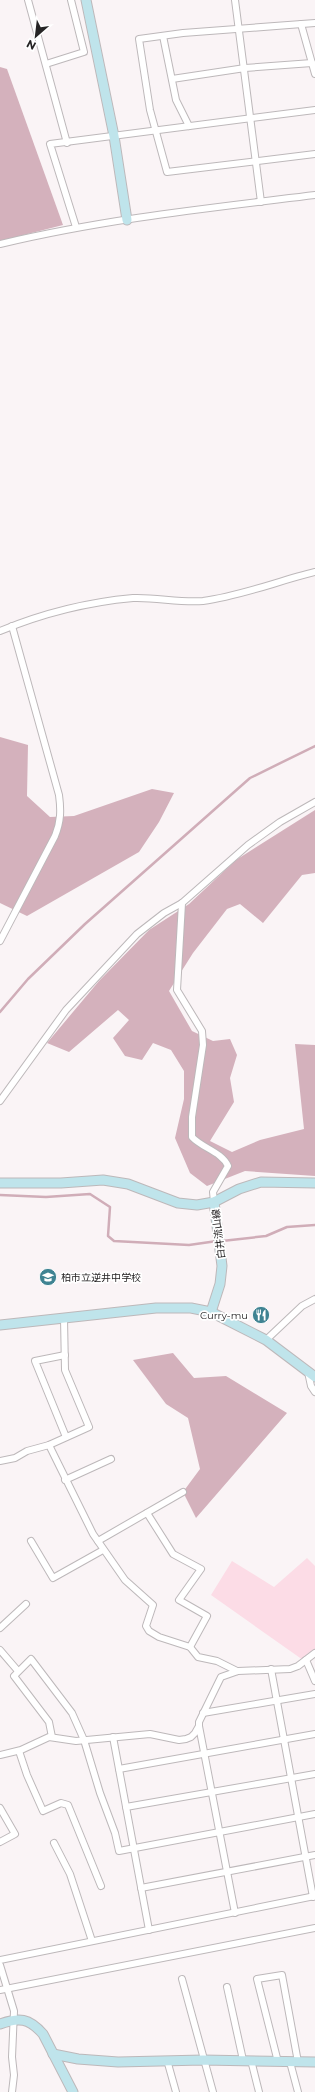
<svg xmlns="http://www.w3.org/2000/svg" width="315" height="2092" font-family="Montserrat,'Noto Sans JP',sans-serif">
	<style>
		.green { fill: #fcdce6 }
		.forest { fill: #d4b1bc }
		.lines { fill: none; stroke-linecap: round; stroke-linejoin: round }
		.stream { stroke: #d0adb8; stroke-width: 2.5 }
		.street-casing { stroke: #bdb8ba; stroke-width: 8 }
		.secondary-casing { stroke: #bdb8ba; stroke-width: 11 }
		.street { stroke: #fff; stroke-width: 6 }
		.secondary { stroke: #bfe4eb; stroke-width: 9 }
		.labels { text-anchor: middle; stroke-width: 3.5; stroke-linejoin: round; paint-order: stroke }
		.street-label { font-size: 10px; fill: #262425; stroke: #fff }
		.poi-label { font-size: 10px; fill: #262425; stroke: #fff; text-anchor: start }
	</style>
	<rect width="100%" height="100%" fill="#faf4f6"/>
	<polygon class="green" points="307,1558 315,1566 315,1650 303,1660 211,1595 232,1561 274,1587"/>
	<g class="forest">
		<polygon points="0,67 7,69 63,225 0,241"/>
		<polygon points="0,737 28,745 27,796 50,817 74,816 152,789 174,793 159,822 139,852 27,916 0,903"/>
		<polygon points="315,810 315,873 302,875 263,923 240,904 227,909 193,953 169,991 192,1031 213,1041 230,1039 237,1055 230,1078 234,1102 210,1141 232,1152 260,1140 304,1129 295,1044 315,1045 315,1176 245,1171 207,1186 190,1173 175,1138 184,1099 184,1071 171,1050 153,1043 142,1060 125,1056 113,1038 129,1020 118,1010 69,1052 47,1043 99,981 149,930 189,904 236,860"/>
		<polygon points="173,1353 194,1378 226,1376 287,1413 196,1518 183,1492 200,1469 188,1418 166,1404 133,1360"/>
	</g>
	<g class="lines">
		<g class="stream">
			<polyline points="0,1012 28,979 85,924 250,778 315,746"/>
			<polyline points="0,1195 46,1197 90,1194 110,1207 108,1236 114,1241 189,1245 217,1241"/>
			<polyline points="222,1241 266,1236 287,1227 315,1225"/>
		</g>
		<defs>
			<g id="street">
				<polyline points="28,0 67,143"/>
				<polyline points="235,0 261,202"/>
				<polyline points="315,23 183,33 139,39 150,110 167,172 315,154"/>
				<polyline points="301,24 315,74"/>
				<polyline points="163,36 176,100 189,126"/>
				<polyline points="46,64 84,52 71,0"/>
				<polyline points="172,79 245,68 312,63"/>
				<polyline points="76,227 50,144 315,110"/>
				<path d="M 0,244 C 104,219 209,208 315,195"/>
				<path d="M 0,631 C 41,614 89,602 133,598 C 156,597 180,603 203,601 C 241,596 278,581 315,572"/>
				<path d="M 182,903 L 177,990 L 202,1031 L 203,1045 L 192,1117 L 192,1137 C 202,1148 222,1152 228,1166 L 213,1192 L 214,1202"/>
				<path d="M 0,941 L 55,836 C 61,821 61,810 59,795 L 12,626"/>
				<polyline points="0,1101 66,1010 137,934 164,913 182,903 248,845 280,822 315,802"/>
				<polyline points="266,1340 302,1306 315,1299"/>
				<polyline points="65,1355 35,1361 66,1437"/>
				<polyline points="308,1372 311,1386 315,1392"/>
				<polyline points="49,1445 93,1534 125,1580 153,1605 146,1626 149,1631 159,1637 190,1647 198,1657 217,1661 237,1671"/>
				<polyline points="0,1461 15,1458 27,1451 49,1445 89,1427 65,1370 64,1318"/>
				<polyline points="65,1480 111,1459"/>
				<polyline points="147,1513 173,1554 201,1569 179,1600 207,1616 190,1647"/>
				<polyline points="31,1541 53,1578 103,1550"/>
				<polyline points="98,1541 183,1492"/>
				<polyline points="0,1628 26,1604"/>
				<polyline points="0,1650 18,1671"/>
				<polyline points="306,1660 315,1681"/>
				<polyline points="271,1669 313,1897"/>
				<polyline points="203,1713 315,1694"/>
				<polyline points="199,1726 235,1913"/>
				<polyline points="52,1737 49,1722 14,1676 31,1659 72,1713 84,1740 100,1793 115,1833 119,1851 315,1814"/>
				<polyline points="113,1737 149,1930"/>
				<polyline points="19,1751 27,1775 43,1811 61,1803 68,1805 101,1886"/>
				<polyline points="0,1755 21,1750 49,1737 76,1741 150,1734 179,1740 186,1739 191,1737 195,1733 199,1726 199,1722 221,1677 238,1671 290,1669 298,1666 315,1653"/>
				<polyline points="119,1769 315,1734"/>
				<polyline points="126,1807 315,1774"/>
				<polyline points="0,1808 15,1834 0,1842"/>
				<polyline points="54,1843 70,1874 92,1941"/>
				<polyline points="141,1888 315,1855"/>
				<polyline points="0,1960 315,1896"/>
				<polyline points="0,1965 14,2011 12,2057 14,2075 12,2092"/>
				<polyline points="182,1979 213,2092"/>
				<polyline points="227,1987 243,2060"/>
				<polyline points="0,1990 315,1928"/>
				<polyline points="167,2060 176,2092"/>
				<polyline points="251,2060 259,2092"/>
				<polyline points="278,2062 257,1979 282,1975 298,2062"/>
				<polyline points="290,2062 298,2092"/>
			</g>
			<g id="secondary">
				<polyline points="86,0 114,136 127,220"/>
				<polyline points="0,1183 61,1183 103,1180 128,1184 178,1203 197,1205 214,1202 239,1189 261,1182 315,1183"/>
				<polyline points="211,1312 220,1284 222,1266 214,1202"/>
				<polyline points="0,1325 156,1308 191,1308 211,1312 266,1340 315,1377"/>
				<path d="M 0,2024 C 19,2017 29,2018 43,2034 L 73,2092"/>
				<polyline points="53,2054 78,2059 118,2062 203,2060 315,2062"/>
			</g>
		</defs>
		<use href="#street" class="street-casing"/>
		<use href="#secondary" class="secondary-casing"/>
		<use href="#street" class="street"/>
		<use href="#secondary" class="secondary"/>
	</g>
	<defs>
		<symbol id="school-disc" viewBox="-11 -11 22 22"><circle r="9.5" fill="#3f8392" stroke="#fff"/><path d="M0-5L7-2L0 1L-7-2ZM-4 1L0 2.5L4 1V4Q0 6-4 4Z" fill="#fff"/></symbol>
		<symbol id="restaurant-disc" viewBox="-11 -11 22 22"><circle r="9.5" fill="#3f8392" stroke="#fff"/><path d="M-5-6h1v4h1v-4h1v4h1v-4h1v5L-1.5 .5V6h-2V.5L-5-1ZM5-6V6H3V1.5H1.5Q1.5-4 5-6Z" fill="#fff"/></symbol>
	</defs>
	<g fill-rule="evenodd">
		<use href="#school-disc" x="38" y="1267" width="20" height="20"/>
		<use href="#restaurant-disc" x="251" y="1305" width="20" height="20"/>
	</g>
	<g class="labels">
		<g class="street-label">
			<text transform="translate(218 1234) rotate(-97)" y="4">白井流山線</text>
		</g>
		<g class="poi-label">
			<text x="61" y="1281">柏市立逆井中学校</text>
			<text x="248" y="1319" text-anchor="end">Curry-mu</text>
		</g>
	</g>
	<g transform="translate(36 36) rotate(208)" stroke="#ffffff" stroke-width="3" paint-order="stroke">
	<path d="M0-3L7 15L0 10L-7 15Z" fill="#262425"/>
	<text y="-6" font-size="11" font-weight="bold" text-anchor="middle" fill="#262425">N</text>
	</g>
</svg>
